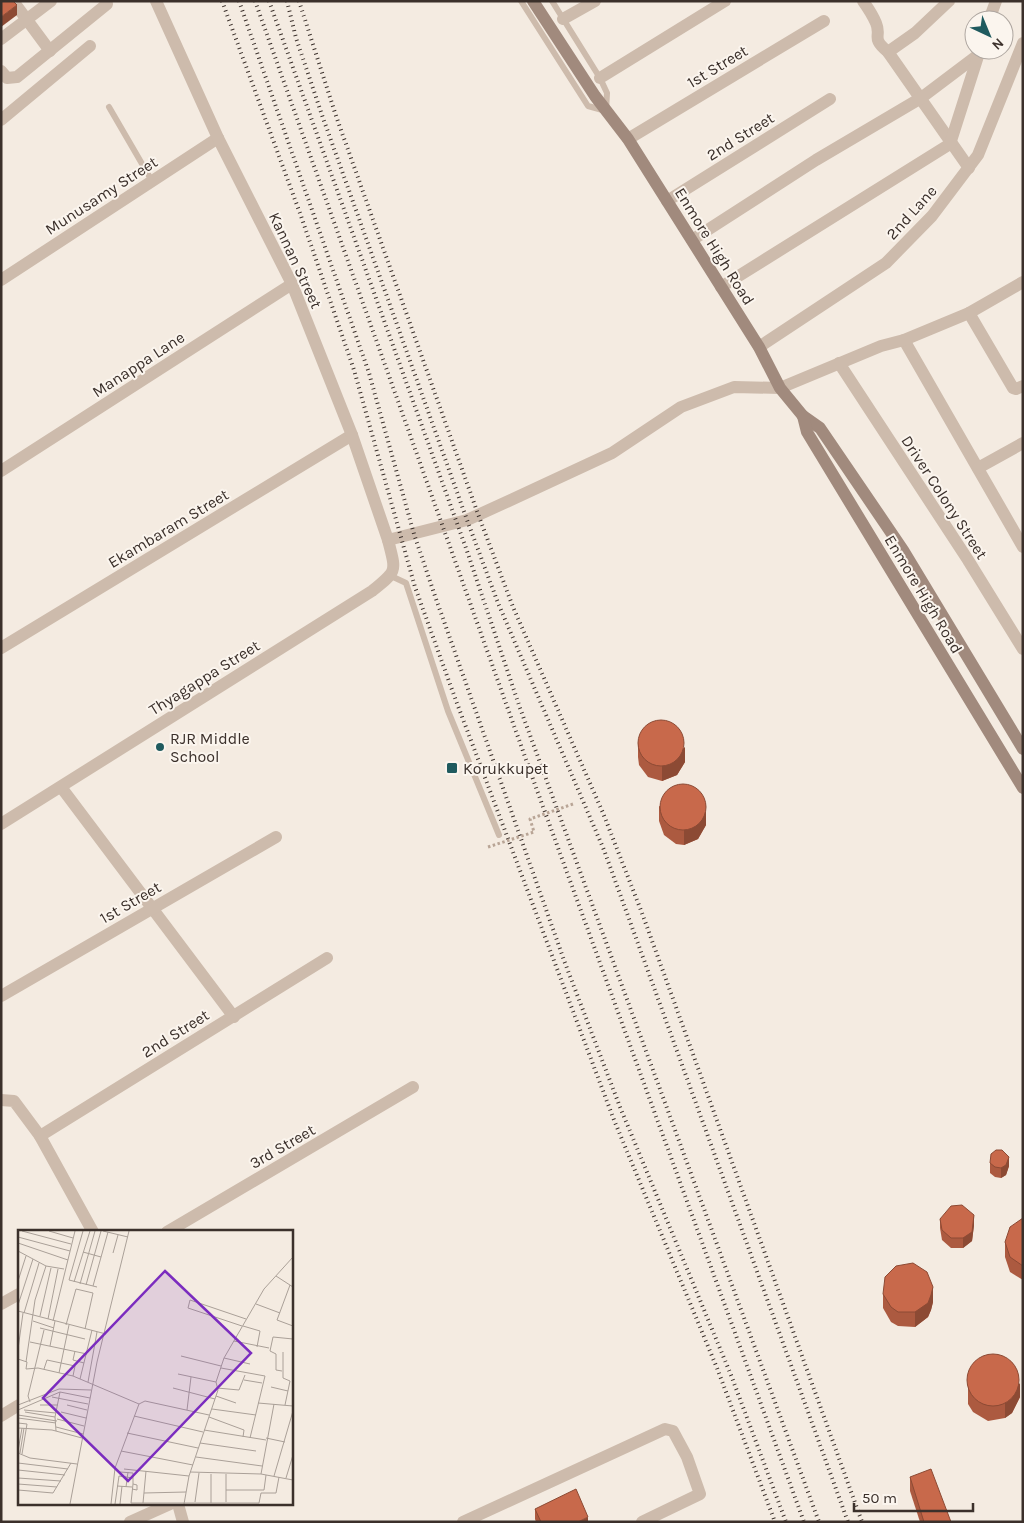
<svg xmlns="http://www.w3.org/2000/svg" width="1024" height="1523" font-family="Karla,sans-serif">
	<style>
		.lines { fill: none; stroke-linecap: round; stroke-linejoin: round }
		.service { stroke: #cdbbac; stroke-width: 6 }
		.minor { stroke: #cdbbac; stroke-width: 12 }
		.tertiary { stroke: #cdbbac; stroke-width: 12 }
		.secondary { stroke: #a18a7d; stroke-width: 12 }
		.rail { stroke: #3b302b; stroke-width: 4; stroke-dasharray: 1 4; stroke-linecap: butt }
		.path-bridge { stroke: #b9a596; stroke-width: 3; stroke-dasharray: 2.5 2.5; stroke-linecap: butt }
		.wall { fill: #ac5a40 }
		.shaded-wall { fill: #8c4a34 }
		.building { fill: #c8694b; stroke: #8c4a34 }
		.poi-dot { fill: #1f5a5e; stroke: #fbf5ee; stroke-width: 2 }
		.labels { text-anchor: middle; stroke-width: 4; stroke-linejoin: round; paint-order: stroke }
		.street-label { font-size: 16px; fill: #3b302b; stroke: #fbf5ee }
		.poi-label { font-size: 16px; fill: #3b302b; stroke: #fbf5ee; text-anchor: start }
		.inset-road { fill: none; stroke: #aaa098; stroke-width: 1 }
		.view { fill: #7b2cbf; fill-opacity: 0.15; stroke: #7b2cbf; stroke-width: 2.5 }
		.inset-edge { fill: none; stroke: #3b302b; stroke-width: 2.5 }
	</style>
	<rect width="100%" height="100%" fill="#f4ebe1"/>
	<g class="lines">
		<g class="service">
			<polyline points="521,1 588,106 606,111 607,93 600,78 552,1"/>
			<polyline points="109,107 152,181"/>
			<polyline points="391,576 406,583 448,711 499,835"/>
		</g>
		<g class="minor">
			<polyline points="13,1 50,51"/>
			<path d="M 863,1 C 868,8 873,16 876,23 C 882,37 870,37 888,52 L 969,168"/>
			<polyline points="563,19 595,1"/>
			<polyline points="989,20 996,1"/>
			<polyline points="1,39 51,1"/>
			<polyline points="888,52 915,33 949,1"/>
			<polyline points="1,71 7,78 17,77 107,4"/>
			<polyline points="600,78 725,1"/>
			<polyline points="1,120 90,46"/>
			<polyline points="628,139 824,21"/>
			<polyline points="667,201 830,99"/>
			<polyline points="692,240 816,160 921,98 978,55"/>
			<polyline points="1,280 218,138"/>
			<polyline points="721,287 950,144 980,50"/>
			<polyline points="969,313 1013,388 1016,389 1023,386"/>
			<polyline points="904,340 1023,547"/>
			<polyline points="759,347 886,263 932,216 978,155 1023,43"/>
			<polyline points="839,363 968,560 1023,649"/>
			<polyline points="780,388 881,346 904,340 969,313 1023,282"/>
			<polyline points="978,468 1023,443"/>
			<polyline points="1,471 292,284"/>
			<polyline points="1,648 352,435"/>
			<polyline points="61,787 234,1017"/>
			<path d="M 1,824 L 372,591 C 398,570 396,572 388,540"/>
			<polyline points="1,996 276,837"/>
			<polyline points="1,1100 14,1101 40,1136 93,1232"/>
			<polyline points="40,1136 327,958"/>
			<polyline points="167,1232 413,1087"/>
			<polyline points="1,1304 19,1294"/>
			<polyline points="1,1416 19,1405"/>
			<polyline points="178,1504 183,1522"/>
			<polyline points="130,1522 170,1504"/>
			<polyline points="463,1522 665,1429 673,1431 687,1457 700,1494 642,1522"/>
		</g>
		<polyline class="tertiary" points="156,1 218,138 292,284 352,435 388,540 467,520 513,499 612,453 681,407 734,387 780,388"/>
		<g class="secondary">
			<polyline points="533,1 595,96 628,139 759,347 780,388 803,416 820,428 903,550 1023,749"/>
			<polyline points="803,416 807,432 1023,788"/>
		</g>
		<g class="rail">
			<polyline points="222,1 301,216 354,370 415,587 455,698 614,1120 717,1368 775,1522"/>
			<polyline points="239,1 369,373 414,534 435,596 565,963 620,1107 731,1375 786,1522"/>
			<polyline points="255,1 538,793 804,1522"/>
			<polyline points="269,1 467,551 520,708 819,1522"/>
			<polyline points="287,1 296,38 323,118 467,520 498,603 604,850 848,1522"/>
			<polyline points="299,1 336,116 478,514 513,607 603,813 642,913 862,1522"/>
		</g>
		<polyline class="path-bridge" points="488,847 534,832 530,819 573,804"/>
	</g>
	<g class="wall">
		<polygon points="638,743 685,762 677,775 662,781 648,777 639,765 638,757"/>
		<polygon points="659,806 706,825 698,839 684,845 676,844 664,835 659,821"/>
		<polygon points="990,1163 1009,1166 1006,1175 1001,1178 995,1177 990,1173"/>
		<polygon points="1023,1218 1023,1280 1010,1272 1005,1257 1005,1242"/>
		<polygon points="940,1219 974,1225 972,1241 963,1248 951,1248 942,1240 940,1228"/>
		<polygon points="883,1294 933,1302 931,1310 928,1317 915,1327 898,1326 891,1322 883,1308"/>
		<polygon points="968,1373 1020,1397 1012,1413 1005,1418 988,1421 973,1412 968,1404"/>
		<polygon points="910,1477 951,1522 920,1522 910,1491"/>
		<polygon points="535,1509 588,1522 536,1522 535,1519"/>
	</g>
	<g class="shaded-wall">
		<polygon points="17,5 17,15 1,27 1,17"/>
		<polygon points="685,747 685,762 677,775 662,781 662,766"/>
		<polygon points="706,811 706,825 698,839 684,845 684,830"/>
		<polygon points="1009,1157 1009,1166 1006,1175 1001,1178 1001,1168"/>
		<polygon points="974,1215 974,1225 972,1241 963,1248 963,1238"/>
		<polygon points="933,1287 933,1302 931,1310 928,1317 915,1327 915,1312"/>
		<polygon points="1020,1383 1020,1397 1012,1413 1005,1418 1005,1403"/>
		<polygon points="588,1517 588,1522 578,1522"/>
	</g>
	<g class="building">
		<polygon points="1,1 13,1 17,5 1,17"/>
		<circle cx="661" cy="743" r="23"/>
		<circle cx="683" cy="807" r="23"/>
		<polygon points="996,1150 1002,1150 1009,1157 1006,1165 1001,1168 995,1167 990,1163 991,1154"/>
		<polygon points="962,1205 974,1215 972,1232 963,1238 951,1238 942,1230 940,1219 951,1206"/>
		<polygon points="1023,1218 1023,1266 1010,1257 1005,1242 1010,1227"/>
		<polygon points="913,1263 927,1272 933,1287 931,1295 928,1303 915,1312 898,1312 891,1307 883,1294 885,1277 896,1266"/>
		<circle cx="993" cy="1380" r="26"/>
		<polygon points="931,1469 951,1522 924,1522 910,1477"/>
		<polygon points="576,1489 588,1517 578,1522 541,1522 535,1509"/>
	</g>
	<g class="poi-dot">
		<circle cx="160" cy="747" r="5"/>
		<rect x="446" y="762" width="12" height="12" rx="2.5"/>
	</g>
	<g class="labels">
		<g class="street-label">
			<text transform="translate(717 66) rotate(-31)" y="6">1st Street</text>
			<text transform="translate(740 136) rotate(-32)" y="6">2nd Street</text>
			<text transform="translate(101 195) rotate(-33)" y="6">Munusamy Street</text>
			<text transform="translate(911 212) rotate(-48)" y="6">2nd Lane</text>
			<text transform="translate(715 246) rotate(58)" y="6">Enmore High Road</text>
			<text transform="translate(296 260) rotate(65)" y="6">Kannan Street</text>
			<text transform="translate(138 364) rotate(-33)" y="6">Manappa Lane</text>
			<text transform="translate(945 497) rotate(57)" y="6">Driver Colony Street</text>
			<text transform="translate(168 528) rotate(-31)" y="6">Ekambaram Street</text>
			<text transform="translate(924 594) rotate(59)" y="6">Enmore High Road</text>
			<text transform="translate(204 677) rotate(-32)" y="6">Thyagappa Street</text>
			<text transform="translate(130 902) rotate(-30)" y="6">1st Street</text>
			<text transform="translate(175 1033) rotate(-32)" y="6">2nd Street</text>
			<text transform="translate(282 1146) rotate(-30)" y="6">3rd Street</text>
		</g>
		<g class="poi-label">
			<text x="170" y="744">RJR Middle<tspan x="170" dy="18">School</tspan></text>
			<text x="463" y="774">Korukkupet</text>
		</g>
	</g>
	<g transform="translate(18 1230)">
		<rect width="275" height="275" fill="#f4ebe1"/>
		<path class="inset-road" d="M 4,1 L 53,14M 31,1 L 55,8M 65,1 L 51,50 L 79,57M 85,1 L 110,7M 0,7 L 52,21M 0,13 L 50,30M 0,21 L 28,36 L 46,39M 65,22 L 83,27M 95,23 L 100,5M 258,46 L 275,57M 0,51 L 8,26M 56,52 L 72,1M 62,54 L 77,1M 68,55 L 83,1M 272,55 L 259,90 L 275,96M 75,56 L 90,2M 238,74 L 262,83M 0,75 L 15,29M 0,81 L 88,104M 6,83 L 21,33M 22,86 L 33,38M 30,89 L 40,39M 15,91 L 36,98M 35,91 L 57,1M 48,95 L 58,59 L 75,63 L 67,99M 224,96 L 170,78 L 172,70 L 228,89M 225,96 L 242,101 L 239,117M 22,98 L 67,109M 216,111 L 251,118M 12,112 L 69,124M 32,116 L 37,91M 0,119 L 5,83M 57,121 L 55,130 L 66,133M 265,122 L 265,148 L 272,151 L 267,175M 163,126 L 203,136M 206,128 L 232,134M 0,129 L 9,132 L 8,139 L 20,138 L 55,146 L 121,174M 8,132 L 17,70 L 28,36M 203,138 L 247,146 L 232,208M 26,139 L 29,130 L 57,136 L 55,146M 264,141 L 258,140 L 258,124 L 252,121 L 255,107 L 275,109M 41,143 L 51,95M 160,144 L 198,152M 62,149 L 74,100M 226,150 L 244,153M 70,152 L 79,102M 253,157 L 270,161M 155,158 L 197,169M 199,158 L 221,160 L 227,145M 198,166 L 218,173M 34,167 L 70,174M 12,172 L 10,166 L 26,100M 240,173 L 275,176M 121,174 L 127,171 L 191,185M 0,175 L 41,159 L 73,160M 22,175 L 40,175M 49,175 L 69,180M 194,179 L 238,185M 0,180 L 42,162 L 72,168M 6,180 L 38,183M 169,180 L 173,147M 7,182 L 37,187M 43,182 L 68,188M 0,185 L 39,191M 116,186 L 185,202M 191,187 L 226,200 L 225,207M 0,188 L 38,193M 39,189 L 66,196M 0,193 L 9,194 L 4,224M 38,197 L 65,204M 0,198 L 34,200 L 64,208M 186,200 L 248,210M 38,201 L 37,187 L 42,162M 109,203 L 180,218M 248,208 L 267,212M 182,213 L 238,221M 0,221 L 4,198M 103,221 L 175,235M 0,223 L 12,228 L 59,234M 2,223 L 6,198M 178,227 L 244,236M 0,233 L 50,239M 106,239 L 171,246M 0,240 L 47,245M 102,242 L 115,243 L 115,248M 172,242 L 243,244 L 275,250M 243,244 L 256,174M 256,246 L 275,181M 0,248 L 43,251M 268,248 L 275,225M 0,254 L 39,257M 99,256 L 114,257M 108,257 L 110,242M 0,260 L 35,263 L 53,233M 208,260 L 246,260 L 248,245M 126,263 L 168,262M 177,272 L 181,243M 208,272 L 208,244M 113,273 L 237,273M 113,273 L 115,254M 125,273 L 128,241M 193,273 L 193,244M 237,273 L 241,273 L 243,263 L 258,263 L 261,247M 52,274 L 79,132 L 111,1M 93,274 L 97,238 L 121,174M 97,274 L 101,246 L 115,248 L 115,254 L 119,255 L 119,260 L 114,259M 102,274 L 104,256M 166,274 L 171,246 L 200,160 L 198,152 L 206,128 L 246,59 L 275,27"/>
		<path class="view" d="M 147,41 L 233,123 L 110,251 L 25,168 Z"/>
		<rect width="275" height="275" class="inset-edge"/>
	</g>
	<rect width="1024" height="1523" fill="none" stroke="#3b302b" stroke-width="5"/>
	<g transform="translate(989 35) rotate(136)"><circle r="24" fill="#fbf5ee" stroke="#aea6a0"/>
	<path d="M0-4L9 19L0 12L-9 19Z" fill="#1f5a5e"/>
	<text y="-8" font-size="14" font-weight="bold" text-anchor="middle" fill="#3b302b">N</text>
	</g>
	<path d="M854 1503v8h119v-8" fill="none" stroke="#3b302b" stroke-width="2.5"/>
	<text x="862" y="1503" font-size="15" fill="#3b302b" stroke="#fbf5ee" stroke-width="4" paint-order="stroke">50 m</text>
</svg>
